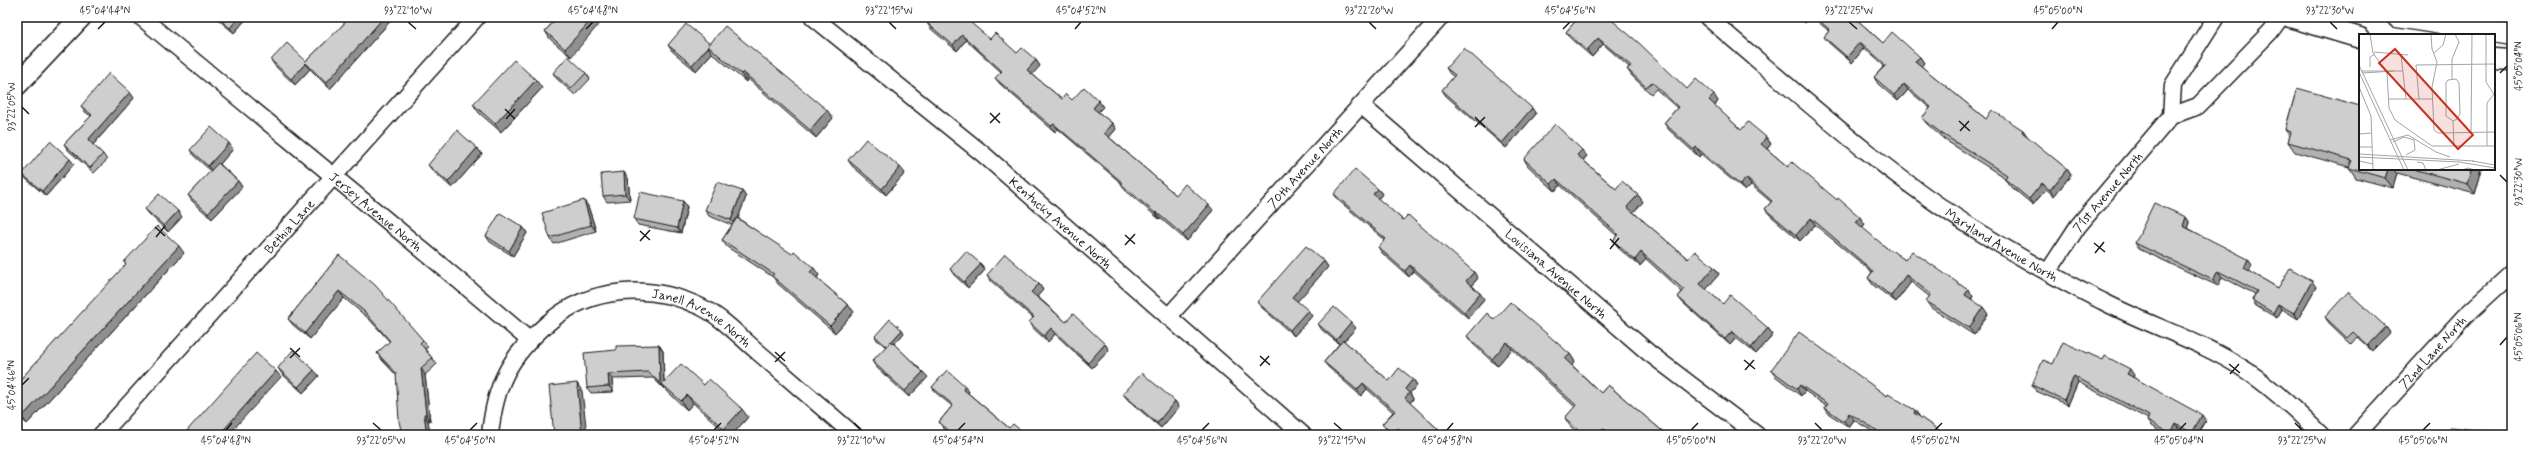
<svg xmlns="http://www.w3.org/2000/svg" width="2529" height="452" font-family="Mynerve,sans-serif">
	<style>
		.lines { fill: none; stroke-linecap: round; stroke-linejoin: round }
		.minor-casing { stroke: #1c1c1c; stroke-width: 19 }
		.tertiary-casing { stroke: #1c1c1c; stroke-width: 23 }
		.minor { stroke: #fff; stroke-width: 16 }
		.tertiary { stroke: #fff; stroke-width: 20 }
		.wall { fill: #b1b1b1; stroke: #1c1c1c }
		.shaded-wall { fill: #909090; stroke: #1c1c1c }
		.building { fill: #cecece; stroke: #1c1c1c }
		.ticks { fill: none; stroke: #1c1c1c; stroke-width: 1.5 }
		.labels { text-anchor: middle; stroke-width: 3; stroke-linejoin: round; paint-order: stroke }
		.street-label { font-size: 13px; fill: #1c1c1c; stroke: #fff }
		.inset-road { fill: none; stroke: #a4a4a4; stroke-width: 1 }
		.view { fill: #c8321e; fill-opacity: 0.15; stroke: #c8321e; stroke-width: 2 }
		.inset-edge { fill: none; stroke: #1c1c1c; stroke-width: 2 }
		.neatline { fill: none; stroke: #1c1c1c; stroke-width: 1.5 }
		.ticks-label { font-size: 10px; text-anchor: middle; fill: #1c1c1c }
	</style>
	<rect width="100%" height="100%" fill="#fff"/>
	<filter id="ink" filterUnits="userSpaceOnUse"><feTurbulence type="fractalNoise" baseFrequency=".025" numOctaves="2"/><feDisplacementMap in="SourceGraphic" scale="8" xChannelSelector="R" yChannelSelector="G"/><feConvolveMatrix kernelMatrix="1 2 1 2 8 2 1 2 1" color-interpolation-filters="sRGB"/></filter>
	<g filter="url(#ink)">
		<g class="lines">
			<defs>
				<g id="minor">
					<path id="s1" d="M 141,17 C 270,125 401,230 529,340"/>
					<path id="s2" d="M 813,17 L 983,154 L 1303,435"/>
					<path id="s3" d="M 1707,17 C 1795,91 1882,172 1981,233 C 2020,257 2060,281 2102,301 C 2150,326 2202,341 2247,371 C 2274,389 2298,412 2321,435"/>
					<path id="s4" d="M 1361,105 L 1649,353 L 1757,435"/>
					<polyline points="2171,116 2173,85 2216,17"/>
					<path id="s5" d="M 2048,272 L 2078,226 L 2171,116 L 2198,106 L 2270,32 L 2281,17"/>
					<path id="s6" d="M 1168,317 L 1441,17"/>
					<path id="s7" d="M 101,435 L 477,17"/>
					<path id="s8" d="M 490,435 C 495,384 509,357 548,323 C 590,286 651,283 701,307 C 722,317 740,337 758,352 C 790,380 822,407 854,435"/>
					<path id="s9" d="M 2356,435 L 2464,317 L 2512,273"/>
				</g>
				<g id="tertiary">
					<polyline points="2290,17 2360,38"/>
					<polyline points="2397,17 2512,35"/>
					<polyline points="2494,59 2512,60"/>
					<polyline points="17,85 81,17"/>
				</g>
			</defs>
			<use href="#minor" class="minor-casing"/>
			<use href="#tertiary" class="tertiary-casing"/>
			<use href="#minor" class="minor"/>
			<use href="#tertiary" class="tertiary"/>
		</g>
		<g class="wall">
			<polygon points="215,17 248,17 234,33"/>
			<polygon points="350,17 394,17 330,89 310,69 295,85 275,66 271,60 306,61 338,30"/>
			<polygon points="558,17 571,57 550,39 545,31"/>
			<polygon points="1546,17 1552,17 1549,20"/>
			<polygon points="1579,17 1687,89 1714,95 1718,101 1715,106 1741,130 1766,137 1771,144 1767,149 1788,167 1865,224 1862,228 1889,250 1905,260 1968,290 1973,296 1971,300 1988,314 1974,335 1931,308 1926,301 1930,297 1911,282 1896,302 1873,285 1868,278 1872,272 1815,225 1800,241 1770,215 1765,209 1771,202 1751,185 1745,191 1701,154 1699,157 1669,130 1664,123 1677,108 1656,89 1651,94 1632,76 1627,69 1629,67 1603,44 1592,57 1571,39 1566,32"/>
			<polygon points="1798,17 1811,17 1805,23"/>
			<polygon points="1812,17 1854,17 1883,43 1920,57 1924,63 1921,66 1986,119 2023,130 2027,136 2027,137 2067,169 2071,175 2054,196 2046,189 2033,205 2009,185 2005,179 2005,178 1945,140 1927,124 1922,118 1930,108 1908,90 1898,101 1878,84 1874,77 1884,66 1864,48 1852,63 1829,43 1824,37 1829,31"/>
			<polygon points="927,23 990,39 1017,53 1036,60 1040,66 1032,74 1062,99 1072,100 1103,107 1098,112 1112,123 1116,129 1109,137 1176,195 1213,210 1187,241 1160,218 1159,219 1125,190 1121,184 1122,184 1058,129 1055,132 1000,84 995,78 1001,72 966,40 957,51 931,29"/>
			<polygon points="710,44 833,118 816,138 748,79 746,82 712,53 696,71 672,51 668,45"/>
			<polygon points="1446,68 1536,114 1506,148 1446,96 1442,90 1454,77 1450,74"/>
			<polygon points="553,73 586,73 590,79 575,95 557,79"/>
			<polygon points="542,88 501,132 479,113 473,104"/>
			<polygon points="2297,88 2360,169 2482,169 2475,194 2397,173 2393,188 2356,178 2349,167 2295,152 2288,142 2290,136 2285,130"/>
			<polygon points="134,98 93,145 103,154 107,160 94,173 68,150 64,144 91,116 85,112 81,106"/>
			<polygon points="477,148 482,154 452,188 432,170 428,165"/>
			<polygon points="233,149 220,164 238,181 242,187 212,219 192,201 188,195 211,171 194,156 190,150"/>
			<polygon points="1587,156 1583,160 1616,189 1638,195 1643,202 1633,212 1688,259 1714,267 1719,274 1706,289 1723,304 1768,328 1773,335 1756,354 1736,338 1730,345 1683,303 1678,297 1682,292 1646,259 1640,266 1618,248 1613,241 1617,236 1560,185 1555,191 1528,166 1524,159"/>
			<polygon points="848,160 905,173 886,195 852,166"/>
			<polygon points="74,164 46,196 26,179 22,174"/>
			<polygon points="628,178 630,200 607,202 603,196"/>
			<polygon points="1378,189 1382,194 1378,199 1403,220 1478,278 1472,285 1484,299 1468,318 1414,271 1409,277 1382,253 1378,247 1385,240 1338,200 1334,194"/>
			<polygon points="742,191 746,197 738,218 819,275 817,278 848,305 854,312 835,333 778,284 773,277 727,247 722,240 732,225 709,216 705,210"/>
			<polygon points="683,201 687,207 681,233 638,225 634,219"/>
			<polygon points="588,206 596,231 554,244 550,238"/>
			<polygon points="145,209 182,217 168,232 149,214"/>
			<polygon points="2186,217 2190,223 2188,228 2252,265 2249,271 2278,288 2316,287 2298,319 2282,309 2277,318 2256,306 2252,300 2255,294 2222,277 2218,286 2139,249 2135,243"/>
			<polygon points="523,227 527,233 513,256 490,242 486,236"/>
			<polygon points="184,253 27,424 17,415 17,383 126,265 124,262"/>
			<polygon points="339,255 423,340 428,347 425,349 432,358 437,364 425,375 430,421 428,421 396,375 382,360 377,353 390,342 369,319 344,298 310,339 293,325 288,319"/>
			<polygon points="1324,261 1328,267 1297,301 1312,316 1294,336 1261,307 1257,302"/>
			<polygon points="981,264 985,270 968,288 954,275 950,269"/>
			<polygon points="987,275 1039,284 1043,290 1037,296 1066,322 1105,344 1109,350 1092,368 1055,334 1048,342 1033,328 1029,322 1033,318 991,281"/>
			<polygon points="2325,317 2386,327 2390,333 2372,351 2357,337 2351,344 2329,323"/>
			<polygon points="1494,320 1570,354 1575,362 1572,365 1601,393 1608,385 1667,435 1581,435 1570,426 1565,418 1575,407 1512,349 1497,366 1472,343 1467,336"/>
			<polygon points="1318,324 1356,328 1344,341 1389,381 1413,379 1417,385 1410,393 1413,399 1410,403 1441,432 1442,435 1404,435 1402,434 1401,435 1392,435 1386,429 1382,424 1393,412 1367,389 1361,396 1328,367 1324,362 1339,344 1322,330"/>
			<polygon points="904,333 894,344 928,377 909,397 876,367 872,361 886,347 877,340 875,336"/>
			<polygon points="659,345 663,351 664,382 704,385 748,417 732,435 728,435 693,403 687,410 668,392 664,387 664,389 653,378 612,379 613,392 591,393 587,388 616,350"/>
			<polygon points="2053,364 2134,375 2133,377 2206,421 2198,435 2190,435 2180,430 2177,435 2166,435 2151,426 2147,421 2148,419 2078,382 2068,405 2036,391 2032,385"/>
			<polygon points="278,368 319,376 303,393 282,374"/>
			<polygon points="1771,370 1887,396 1946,435 1878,435 1854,420 1849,427 1829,414 1825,408 1826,406 1805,391 1801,396 1775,376"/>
			<polygon points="965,386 969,392 968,393 1009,428 1026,435 952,435 943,428 939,422 952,406 936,393 932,387"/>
			<polygon points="1123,394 1175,401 1179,407 1161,428 1128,400"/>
		</g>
		<g class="shaded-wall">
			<polygon points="239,17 248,17 234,33 230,28"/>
			<polygon points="384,17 394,17 330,89 326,83"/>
			<polygon points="594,17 605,17 571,57 565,49"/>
			<polygon points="665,17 671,17 668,21"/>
			<polygon points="1801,17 1811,17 1805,23"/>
			<polygon points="962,35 966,40 957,51 953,45"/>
			<polygon points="1598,38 1603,44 1592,57 1587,50"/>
			<polygon points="1860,42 1864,48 1852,63 1847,57"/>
			<polygon points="708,47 712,53 696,71 692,65"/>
			<polygon points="1920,57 1924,63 1920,68 1915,61"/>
			<polygon points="1036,60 1040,66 1031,76 1027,70"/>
			<polygon points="306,63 310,69 295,85 291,79"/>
			<polygon points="743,72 748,79 746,82 741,74"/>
			<polygon points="536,80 542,88 501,132 495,124"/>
			<polygon points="1904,84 1908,90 1898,101 1894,95"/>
			<polygon points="130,92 134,98 92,146 88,140"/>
			<polygon points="1714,95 1718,101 1714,107 1709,100"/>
			<polygon points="1099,101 1103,107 1097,113 1093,108"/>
			<polygon points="1532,108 1536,114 1506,148 1502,143"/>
			<polygon points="827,110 833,118 816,138 810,130"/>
			<polygon points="1112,123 1116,129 1108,139 1104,133"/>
			<polygon points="1054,124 1058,129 1055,132 1051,126"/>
			<polygon points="2023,130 2027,136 2026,139 2022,132"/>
			<polygon points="1766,137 1771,144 1765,151 1761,144"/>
			<polygon points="229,143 233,149 213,172 208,166"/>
			<polygon points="1696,147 1701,154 1699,157 1694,150"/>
			<polygon points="477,148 482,154 452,188 448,182"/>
			<polygon points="1582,150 1587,156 1582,162 1577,155"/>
			<polygon points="70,159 74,164 46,196 42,191"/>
			<polygon points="900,167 905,173 886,195 882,189"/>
			<polygon points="2067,169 2071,175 2054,196 2050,190"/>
			<polygon points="2388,169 2394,169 2397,173 2393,188 2385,178"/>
			<polygon points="2472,169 2482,169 2475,194 2468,184"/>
			<polygon points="624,172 628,178 630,200 625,194"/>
			<polygon points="1746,178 1751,185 1745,191 1740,185"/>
			<polygon points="1556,179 1560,185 1555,191 1551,184"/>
			<polygon points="238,181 242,187 212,219 208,213"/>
			<polygon points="2042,183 2046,189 2033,205 2029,199"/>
			<polygon points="1378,189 1382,194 1377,200 1373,194"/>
			<polygon points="742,191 746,197 735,226 731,220"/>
			<polygon points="1638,195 1643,202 1632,214 1627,207"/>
			<polygon points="584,200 588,206 596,231 591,225"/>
			<polygon points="683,201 687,207 681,233 677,228"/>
			<polygon points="1209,205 1213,210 1187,241 1183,235"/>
			<polygon points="178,211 182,217 168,232 164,226"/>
			<polygon points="1156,212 1160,218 1159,219 1155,213"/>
			<polygon points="1860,217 1865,224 1860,229 1856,222"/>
			<polygon points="2186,217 2190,223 2187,231 2183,226"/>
			<polygon points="1811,218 1815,225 1800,241 1796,235"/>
			<polygon points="523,227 527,233 513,256 509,251"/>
			<polygon points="179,246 184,253 27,424 22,417"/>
			<polygon points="1641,252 1646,259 1640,266 1635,260"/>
			<polygon points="2248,259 2252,265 2248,274 2244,268"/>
			<polygon points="1324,261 1328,267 1296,303 1292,297"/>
			<polygon points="981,264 985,270 968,288 964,282"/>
			<polygon points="1410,265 1414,271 1409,277 1405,271"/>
			<polygon points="1714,267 1719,274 1705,291 1700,284"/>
			<polygon points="814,268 819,275 815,279 810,272"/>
			<polygon points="2218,271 2222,277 2218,286 2213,280"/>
			<polygon points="1474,272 1478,278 1470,287 1466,281"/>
			<polygon points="1906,275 1911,282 1896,302 1891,296"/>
			<polygon points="2312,281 2316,287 2298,319 2294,313"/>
			<polygon points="1039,284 1043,290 1036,298 1031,292"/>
			<polygon points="1968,290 1973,296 1970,302 1965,295"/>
			<polygon points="339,291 344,298 310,339 305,333"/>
			<polygon points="1480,293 1484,299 1468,318 1464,312"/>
			<polygon points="2278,304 2282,309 2277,318 2273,313"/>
			<polygon points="848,305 854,312 835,333 830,326"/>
			<polygon points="1983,307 1988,314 1974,335 1969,328"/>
			<polygon points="1308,310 1312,316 1294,336 1290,330"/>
			<polygon points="1351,322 1356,328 1340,345 1336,340"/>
			<polygon points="2386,327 2390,333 2372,351 2368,346"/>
			<polygon points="1051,328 1055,334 1048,342 1044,336"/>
			<polygon points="1768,328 1773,335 1756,354 1751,348"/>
			<polygon points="902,330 904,333 889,350 887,347"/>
			<polygon points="1732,331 1736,338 1730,345 1725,339"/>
			<polygon points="1507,342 1512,349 1497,366 1492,359"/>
			<polygon points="1105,344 1109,350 1092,368 1088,363"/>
			<polygon points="659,345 663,351 664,386 662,384 664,387 664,389 660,383"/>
			<polygon points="1570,354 1575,362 1570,367 1565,359"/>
			<polygon points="421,368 425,375 430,421 426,414"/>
			<polygon points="2130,369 2134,375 2131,380 2127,374"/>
			<polygon points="314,370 319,376 303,393 298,387"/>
			<polygon points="276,371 281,377 228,435 219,435"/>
			<polygon points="923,372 928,377 909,397 905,391"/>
			<polygon points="608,374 612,379 613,392 609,386"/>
			<polygon points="2074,376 2078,382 2068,405 2064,400"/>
			<polygon points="1413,379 1417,385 1410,393 1413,399 1409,404 1405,398 1405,389"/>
			<polygon points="577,383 582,391 587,435 582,435"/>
			<polygon points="1363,383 1367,389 1361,396 1357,390"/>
			<polygon points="1800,385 1805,391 1801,396 1797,389"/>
			<polygon points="965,386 969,392 967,395 963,389"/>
			<polygon points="687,395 693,403 687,410 681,401"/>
			<polygon points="1175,401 1179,407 1161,428 1157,423"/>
			<polygon points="742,409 748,417 732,435 729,435 724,429"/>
			<polygon points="1915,410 1920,417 1914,413"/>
			<polygon points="1849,413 1854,420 1849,427 1844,421"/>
			<polygon points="424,414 428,421 431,435 427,435"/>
			<polygon points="2202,415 2206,421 2198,435 2194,435 2192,433"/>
			<polygon points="2176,424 2180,430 2177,435 2171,435 2171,434"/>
			<polygon points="1603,428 1608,435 1597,435"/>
		</g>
		<g class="building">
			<polygon points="217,17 239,17 230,28"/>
			<polygon points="350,17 384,17 326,83 306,63 291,79 271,60 287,43 306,61 338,30"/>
			<polygon points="558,17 594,17 565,49 545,31"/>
			<polygon points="932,17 964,17 990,39 995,33 1017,53 1022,48 1036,60 1027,70 1062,99 1066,94 1072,100 1084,87 1099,101 1093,108 1112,123 1104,133 1176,195 1185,184 1209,205 1183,235 1156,212 1155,213 1121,184 1123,183 1054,124 1051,126 995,78 1002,71 962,35 953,45 927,23"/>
			<polygon points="1579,17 1608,17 1639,43 1687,89 1696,79 1714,95 1709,100 1741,130 1748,122 1766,137 1761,144 1788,167 1792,162 1837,200 1838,198 1860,217 1856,222 1889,250 1890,249 1905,260 1912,251 1968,290 1965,295 1983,307 1969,328 1926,301 1931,294 1906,275 1891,296 1868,278 1873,271 1811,218 1796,235 1765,209 1772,201 1746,178 1740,185 1696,147 1694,150 1664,123 1678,107 1652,82 1646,87 1627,69 1631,66 1598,38 1587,50 1566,32"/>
			<polygon points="1815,17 1854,17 1883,43 1892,32 1920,57 1915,61 1986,119 1992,110 2023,130 2022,132 2067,169 2050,190 2042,183 2029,199 2005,179 2007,175 1941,133 1922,118 1931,107 1904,84 1894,95 1874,77 1886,65 1860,42 1847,57 1824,37 1830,30"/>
			<polygon points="686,24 710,44 708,46 708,47 692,65 668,45"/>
			<polygon points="725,26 827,110 810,130 743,72 741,74 708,46"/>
			<polygon points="1464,48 1532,108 1502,143 1442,90 1455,75 1446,68"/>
			<polygon points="568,56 586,73 571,89 553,73"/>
			<polygon points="514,60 536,80 495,124 473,104"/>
			<polygon points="109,73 130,92 88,140 103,154 90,168 64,144 92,115 81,106"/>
			<polygon points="2297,88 2360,106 2360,169 2388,169 2385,178 2349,168 2352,160 2288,142 2291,132 2285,130"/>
			<polygon points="1555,124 1582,150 1577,155 1616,189 1622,181 1638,195 1627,207 1688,259 1695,251 1714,267 1700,284 1723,304 1730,295 1768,328 1751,348 1732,331 1725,339 1678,297 1684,290 1641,252 1635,260 1613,241 1618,234 1556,179 1551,184 1524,159"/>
			<polygon points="211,127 229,143 208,166 190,150"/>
			<polygon points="457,130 477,148 448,182 428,165"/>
			<polygon points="866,139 900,167 882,189 848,160"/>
			<polygon points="50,141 70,159 42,191 22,174"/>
			<polygon points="218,163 238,181 208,213 188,195"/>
			<polygon points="1355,169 1378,189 1373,194 1403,220 1408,215 1474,272 1466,281 1480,293 1464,312 1410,265 1405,271 1378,247 1386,239 1334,194"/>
			<polygon points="2413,169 2472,169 2468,184"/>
			<polygon points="624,172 625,194 603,196 601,174"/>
			<polygon points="717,182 742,191 731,220 705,210"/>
			<polygon points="640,192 683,201 677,228 634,219"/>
			<polygon points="159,194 178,211 164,226 145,209"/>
			<polygon points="584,200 591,225 550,238 542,213"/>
			<polygon points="2154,203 2186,217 2183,226 2248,259 2244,268 2278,288 2290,268 2312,281 2294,313 2278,304 2273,313 2252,300 2257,291 2218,271 2213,280 2135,243"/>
			<polygon points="500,213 523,227 509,251 486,236"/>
			<polygon points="737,218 792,254 794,251 814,268 810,272 848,305 830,326 772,276 774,274 722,240"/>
			<polygon points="157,226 179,246 22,417 17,412 17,383 126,264 124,262"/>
			<polygon points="1306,246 1324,261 1292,297 1308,310 1290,330 1257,302"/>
			<polygon points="966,251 981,264 964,282 950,269"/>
			<polygon points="1005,254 1039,284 1031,292 1066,322 1073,314 1105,344 1088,363 1051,328 1044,336 1029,322 1034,317 987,275"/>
			<polygon points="339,255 375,285 423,340 420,343 432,358 421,368 426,414 424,414 427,435 402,435 399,421 396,373 377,353 390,341 365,312 339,291 305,333 288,319"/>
			<polygon points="2348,292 2386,327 2368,346 2353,332 2347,338 2325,317"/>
			<polygon points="1510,302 1570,354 1565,359 1601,393 1608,385 1667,435 1612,435 1603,428 1597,435 1584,435 1565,418 1576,405 1507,342 1492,359 1467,336 1487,313 1494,320"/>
			<polygon points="1334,307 1351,322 1336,340 1318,324"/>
			<polygon points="890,319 902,330 891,342 891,341 886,346 875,336"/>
			<polygon points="1799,332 1887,396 1888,394 1915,410 1914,413 1946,435 1880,435 1881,433 1849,413 1844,421 1825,408 1828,404 1800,385 1797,389 1771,370"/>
			<polygon points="1343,340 1389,381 1399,368 1413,379 1405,389 1409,393 1405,398 1441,432 1438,435 1406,435 1398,428 1393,434 1382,424 1395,411 1363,383 1357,390 1324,362"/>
			<polygon points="891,341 923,372 905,391 872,361"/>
			<polygon points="2063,342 2103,360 2105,356 2130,369 2127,374 2202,415 2192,433 2176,424 2171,434 2147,421 2149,416 2074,376 2064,400 2032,385 2043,360 2053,364"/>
			<polygon points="659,345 660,383 648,372 608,374 609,386 587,388 584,353 616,350 616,346"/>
			<polygon points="293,350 314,370 298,387 278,368"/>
			<polygon points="256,353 276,371 219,435 186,435 184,434"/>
			<polygon points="681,364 704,385 709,379 742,409 724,429 687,395 681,401 662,384"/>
			<polygon points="947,370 965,386 963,389 1009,428 1013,424 1026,435 991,435 988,432 985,435 954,435 939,422 953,405 932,387"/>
			<polygon points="1142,373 1175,401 1157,423 1123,394"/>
			<polygon points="577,383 582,435 554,435 549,386"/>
			<polygon points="2450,427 2512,434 2512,435 2449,435"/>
			<polygon points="746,432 749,435 744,435"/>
			<polygon points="1209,433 1211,435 1207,435"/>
		</g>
	</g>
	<path class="ticks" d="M 408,22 L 416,29M 889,22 L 896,29M 1369,22 L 1376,29M 1849,22 L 1857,29M 2330,22 L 2337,29M 98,29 L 105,22M 586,29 L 593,22M 1075,29 L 1081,22M 1563,29 L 1570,22M 2052,29 L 2058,22M 2500,73 L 2507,66M 22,107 L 29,114M 505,109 L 515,119M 990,113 L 1000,123M 1475,117 L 1485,127M 506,119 L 515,109M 1959,121 L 1970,131M 990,123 L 1000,113M 1475,127 L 1485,117M 1960,131 L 1969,121M 2500,175 L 2507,182M 155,227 L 165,236M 640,231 L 650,240M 1125,235 L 1135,244M 156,237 L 165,226M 1610,239 L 1620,248M 640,241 L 650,230M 2094,243 L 2105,252M 1125,245 L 1135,234M 1610,249 L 1619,238M 2095,253 L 2104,242M 2500,345 L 2507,337M 290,348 L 300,357M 775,352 L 785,361M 1260,356 L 1270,365M 290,358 L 300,348M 1744,360 L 1755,369M 775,362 L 785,352M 2229,364 L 2240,373M 1260,366 L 1269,356M 1745,370 L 1754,360M 2230,374 L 2239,364M 22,385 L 29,378M 373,423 L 381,430M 854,423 L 861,430M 1334,423 L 1342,430M 1815,423 L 1822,430M 2295,423 L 2302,430M 226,430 L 232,423M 470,430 L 477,423M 714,430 L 721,423M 958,430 L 965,423M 1202,430 L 1209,423M 1447,430 L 1453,423M 1691,430 L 1698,423M 1935,430 L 1942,423M 2179,430 L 2186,423M 2423,430 L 2430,423"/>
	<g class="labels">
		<g class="street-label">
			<text dy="5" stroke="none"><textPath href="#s6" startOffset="203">70th Avenue North</textPath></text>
			<text dy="5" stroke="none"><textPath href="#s5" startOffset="100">71st Avenue North</textPath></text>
			<text dy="5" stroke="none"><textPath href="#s1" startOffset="305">Jersey Avenue North</textPath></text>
			<text dy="5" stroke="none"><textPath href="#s2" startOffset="322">Kentucky Avenue North</textPath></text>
			<text dy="5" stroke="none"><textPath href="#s7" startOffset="281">Bethia Lane</textPath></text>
			<text dy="5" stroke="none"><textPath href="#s3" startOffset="373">Maryland Avenue North</textPath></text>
			<text dy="5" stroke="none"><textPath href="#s4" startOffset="258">Louisiana Avenue North</textPath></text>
			<text dy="5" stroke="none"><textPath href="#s8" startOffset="298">Janell Avenue North</textPath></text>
			<text dy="5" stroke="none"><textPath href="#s9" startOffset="113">72nd Lane North</textPath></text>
		</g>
	</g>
	<g transform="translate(2359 34)">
		<rect width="136" height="136" fill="#fff"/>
		<path class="inset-road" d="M 11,0 L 14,19 L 28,39 L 30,74 L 36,86 L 73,112 L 136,112M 72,0 L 73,15 L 78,28 L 73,53 L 75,96 L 79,99 L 136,98M 127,0 L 127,48 L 136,62M 15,18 L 49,21M 75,19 L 84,11 L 87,0M 42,21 L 47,65M 0,31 L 49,136M 11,33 L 11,23 L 16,20M 2,37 L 44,37M 0,38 L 45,136M 3,39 L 35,37M 97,45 L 100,49 L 101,80 L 98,85 L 94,87 L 87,82 L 87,49 L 89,46 ZM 93,46 L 93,25 L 100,8 L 96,0M 0,53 L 12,82 L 14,136M 30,65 L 73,65M 60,65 L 57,31 L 136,30M 94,87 L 95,112M 112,99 L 113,0M 0,100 L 12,99M 31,106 L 49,101 L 77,118 L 91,123M 34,108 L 45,103 L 55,106 L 56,116 L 47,121M 128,112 L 128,69 L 136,59M 0,113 L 13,113M 0,120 L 115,127M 0,123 L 100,128 L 136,134M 0,127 L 14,130M 113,127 L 136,131M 58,128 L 64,129 L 67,136M 78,136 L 100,130M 103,136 L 109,134 L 116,136"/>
		<path class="view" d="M 36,15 L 114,101 L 99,115 L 20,29 Z"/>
		<rect width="136" height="136" class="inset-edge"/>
	</g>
	<rect width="2529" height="452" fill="none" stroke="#fff" stroke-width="44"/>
	<rect x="22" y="22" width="2485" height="408" class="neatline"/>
	<g class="ticks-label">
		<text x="105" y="14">45°04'44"N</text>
		<text x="408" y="14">93°22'10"W</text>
		<text x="593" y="14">45°04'48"N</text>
		<text x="889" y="14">93°22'15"W</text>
		<text x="1081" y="14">45°04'52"N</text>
		<text x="1369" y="14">93°22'20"W</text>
		<text x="1570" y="14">45°04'56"N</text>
		<text x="1849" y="14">93°22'25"W</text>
		<text x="2058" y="14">45°05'00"N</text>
		<text x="2330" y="14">93°22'30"W</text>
		<text transform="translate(2518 66) rotate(-90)" y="4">45°05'04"N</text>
		<text transform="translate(11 107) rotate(-90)" y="4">93°22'05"W</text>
		<text transform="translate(2518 182) rotate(-90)" y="4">93°22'30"W</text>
		<text transform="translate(2518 337) rotate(-90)" y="4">45°05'06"N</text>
		<text transform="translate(11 385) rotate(-90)" y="4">45°04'46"N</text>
		<text x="226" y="444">45°04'48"N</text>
		<text x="381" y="444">93°22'05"W</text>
		<text x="470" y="444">45°04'50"N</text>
		<text x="714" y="444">45°04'52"N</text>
		<text x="861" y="444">93°22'10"W</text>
		<text x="958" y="444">45°04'54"N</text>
		<text x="1202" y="444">45°04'56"N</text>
		<text x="1342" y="444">93°22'15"W</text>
		<text x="1447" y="444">45°04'58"N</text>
		<text x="1691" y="444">45°05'00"N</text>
		<text x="1822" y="444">93°22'20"W</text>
		<text x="1935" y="444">45°05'02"N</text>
		<text x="2179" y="444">45°05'04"N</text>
		<text x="2302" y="444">93°22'25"W</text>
		<text x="2423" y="444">45°05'06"N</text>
	</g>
</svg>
